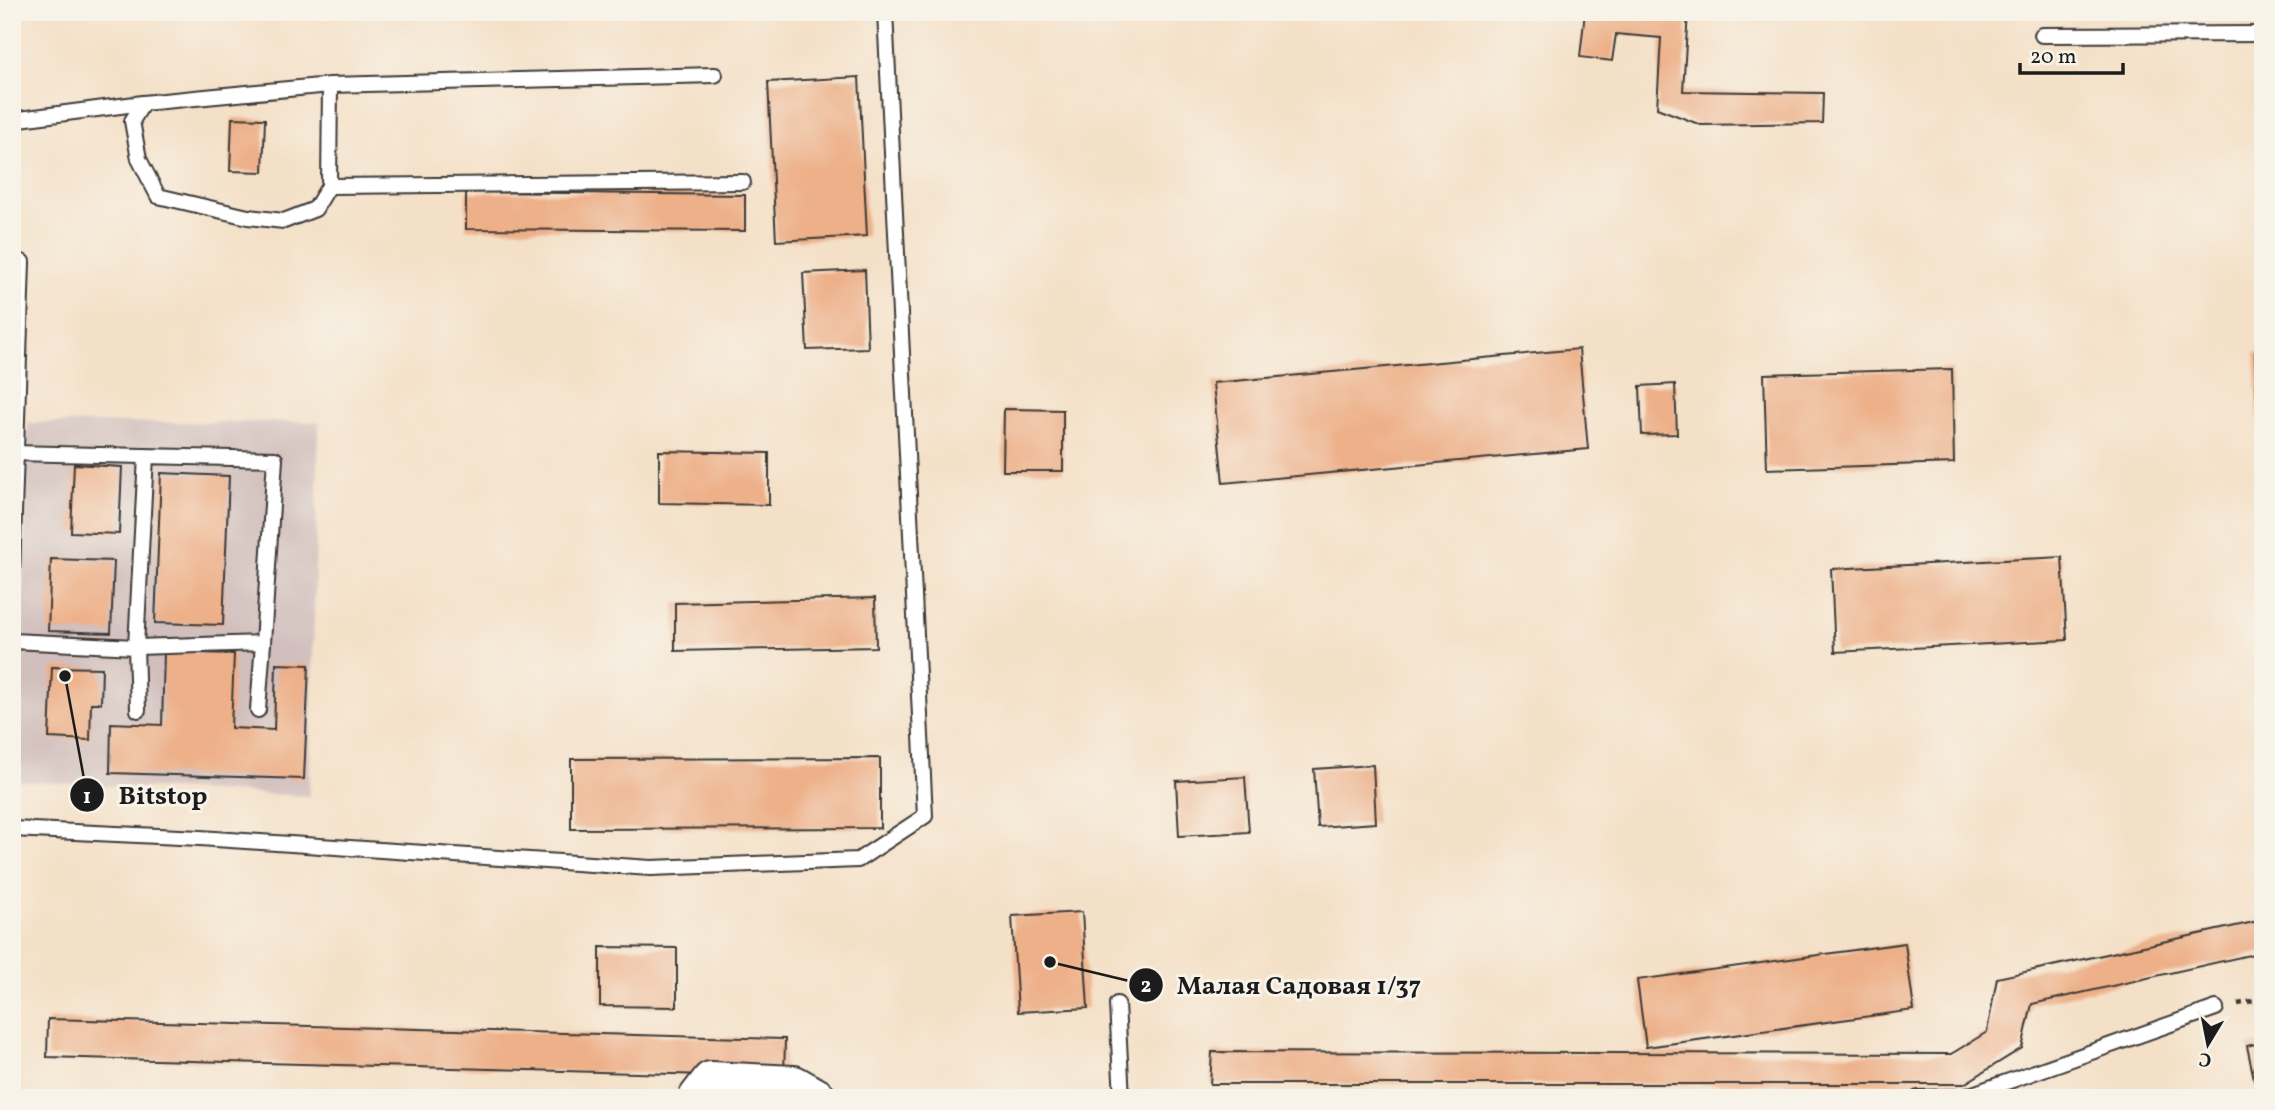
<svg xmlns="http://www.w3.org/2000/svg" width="2275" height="1110" font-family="Vollkorn,serif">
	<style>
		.industrial { fill: #d1bfbd }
		.building { fill: #edb089 }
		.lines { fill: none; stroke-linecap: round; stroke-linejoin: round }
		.lane-casing { stroke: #3c3936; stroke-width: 18 }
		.secondary-casing { stroke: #3c3936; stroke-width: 42 }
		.path { stroke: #3c3936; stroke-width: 4.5; stroke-dasharray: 5 5; stroke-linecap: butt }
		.lane { stroke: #fff; stroke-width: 14 }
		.secondary { stroke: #fff; stroke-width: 38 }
		.leader { fill: none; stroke: #1c1c1c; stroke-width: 2.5 }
		.callout-dot { fill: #1c1c1c; stroke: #f7f3e8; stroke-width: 2.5 }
		.mark-label { font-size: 21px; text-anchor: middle; font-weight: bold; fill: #fff }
		.callout-label { font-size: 26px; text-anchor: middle; font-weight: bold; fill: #1c1c1c; stroke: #f7f3e8; stroke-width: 6; stroke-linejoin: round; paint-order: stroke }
	</style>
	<rect width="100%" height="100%" fill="#f7f3e8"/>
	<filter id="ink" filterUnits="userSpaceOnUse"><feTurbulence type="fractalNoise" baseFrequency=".0143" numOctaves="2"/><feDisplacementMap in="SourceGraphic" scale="14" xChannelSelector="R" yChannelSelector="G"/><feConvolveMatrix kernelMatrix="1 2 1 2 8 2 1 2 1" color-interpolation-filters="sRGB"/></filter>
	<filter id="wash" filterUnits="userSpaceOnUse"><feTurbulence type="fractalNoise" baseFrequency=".00686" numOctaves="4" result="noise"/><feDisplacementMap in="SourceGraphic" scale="28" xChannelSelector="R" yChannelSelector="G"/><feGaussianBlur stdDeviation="1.57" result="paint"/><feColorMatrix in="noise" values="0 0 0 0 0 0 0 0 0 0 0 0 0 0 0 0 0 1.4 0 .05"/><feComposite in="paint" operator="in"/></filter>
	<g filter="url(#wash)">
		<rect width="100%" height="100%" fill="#f4e0c7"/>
		<polygon class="industrial" points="319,422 309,796 18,781 28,423"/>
		<g id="blocks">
			<g class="building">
				<polygon points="1585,12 1688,12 1683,91 1823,93 1822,123 1701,125 1657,108 1661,38 1616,34 1612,61 1580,57"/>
				<polygon points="859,77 867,236 776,241 768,82"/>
				<polygon points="232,118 265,119 263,172 230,171"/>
				<polygon points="466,192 745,195 745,231 466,229"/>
				<polygon points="865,270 868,348 807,350 803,273"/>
				<polygon points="1579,349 1588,449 1223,483 1213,383"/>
				<polygon points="2263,352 2263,424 2258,424 2255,353"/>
				<polygon points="1952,369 1954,463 1767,469 1764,374"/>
				<polygon points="1675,384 1677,434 1642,435 1640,386"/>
				<polygon points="1004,409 1063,410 1063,471 1003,471"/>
				<polygon points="659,451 769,453 769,505 659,503"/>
				<polygon points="74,464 122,467 119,534 71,532"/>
				<polygon points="161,473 229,476 223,625 155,623"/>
				<polygon points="2062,557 2067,640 1835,652 1831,569"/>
				<polygon points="51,559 114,561 111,633 48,631"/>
				<polygon points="875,598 876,647 675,651 675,603"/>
				<polygon points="164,652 234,654 231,728 274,730 276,664 309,665 304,779 110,773 111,723 162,725"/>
				<polygon points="52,667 102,668 101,703 91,703 90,740 49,738"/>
				<polygon points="880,758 880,828 571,829 571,759"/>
				<polygon points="1373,765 1376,823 1318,827 1314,769"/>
				<polygon points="1245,777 1249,832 1179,836 1176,781"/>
				<polygon points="1082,912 1088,1008 1018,1012 1012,916"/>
				<polygon points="2263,920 2263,952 2032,1004 2022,1048 1964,1084 1210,1084 1212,1052 1951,1054 1987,1032 1997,978"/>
				<polygon points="1905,943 1914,1010 1646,1047 1637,980"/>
				<polygon points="600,947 677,948 677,1007 600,1006"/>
				<polygon points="48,1019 785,1039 784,1077 47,1057"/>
				<polygon points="2263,1042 2263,1098 2258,1098 2247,1046"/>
			</g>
		</g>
	</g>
	<g filter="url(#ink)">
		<use href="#blocks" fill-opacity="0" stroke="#3c3936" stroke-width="2"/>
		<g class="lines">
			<defs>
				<g id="lane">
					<polyline points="2042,35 2263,34"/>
					<polyline points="143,103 132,121 139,159 158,196 248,217 284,221 315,209 329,186 743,182"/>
					<polyline points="12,120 143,103 330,85 715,75"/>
					<polyline points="329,186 330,85"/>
					<polyline points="12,259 22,262 12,576"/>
					<polyline points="12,453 275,459 263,643 136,647 146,456"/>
					<polyline points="12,641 136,647 138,710"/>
					<polyline points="258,710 263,643"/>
					<polyline points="12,829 200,838 651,868 858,860 925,816 885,12"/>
					<polyline points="1117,1004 1122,1098"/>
					<polyline points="1918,1098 1964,1097 2216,1008"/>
				</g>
				<polyline id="secondary" points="698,1098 711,1081 794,1085 817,1098"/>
			</defs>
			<use href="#lane" class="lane-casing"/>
			<use href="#secondary" class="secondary-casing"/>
			<polyline class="path" points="2238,1004 2263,999"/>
			<use href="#lane" class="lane"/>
			<use href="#secondary" class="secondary"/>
		</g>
	</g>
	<path class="leader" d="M65 676L87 795M1050 962L1146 985"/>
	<g class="callout-dot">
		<circle cx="65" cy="676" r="7"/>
		<circle cx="1050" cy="962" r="7"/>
		<circle cx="87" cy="795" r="18"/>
		<circle cx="1146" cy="985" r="18"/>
	</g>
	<g class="mark-label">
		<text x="87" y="803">1</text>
		<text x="1146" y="992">2</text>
	</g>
	<g class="callout-label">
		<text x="163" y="804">Bitstop</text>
		<text x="1299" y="994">Малая Садовая 1/37</text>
	</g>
	<rect width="2275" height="1110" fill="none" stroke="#f7f3e8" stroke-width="42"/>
	<g transform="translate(2208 1044) rotate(190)" stroke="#f7f3e8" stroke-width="5" paint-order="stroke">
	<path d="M0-5L12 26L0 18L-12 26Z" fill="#1c1c1c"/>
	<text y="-10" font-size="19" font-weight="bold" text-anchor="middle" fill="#1c1c1c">С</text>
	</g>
	<path d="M2020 63v10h103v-10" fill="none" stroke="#1c1c1c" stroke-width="3.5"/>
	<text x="2030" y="63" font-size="21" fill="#1c1c1c" stroke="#f7f3e8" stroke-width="5" paint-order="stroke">20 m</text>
</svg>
